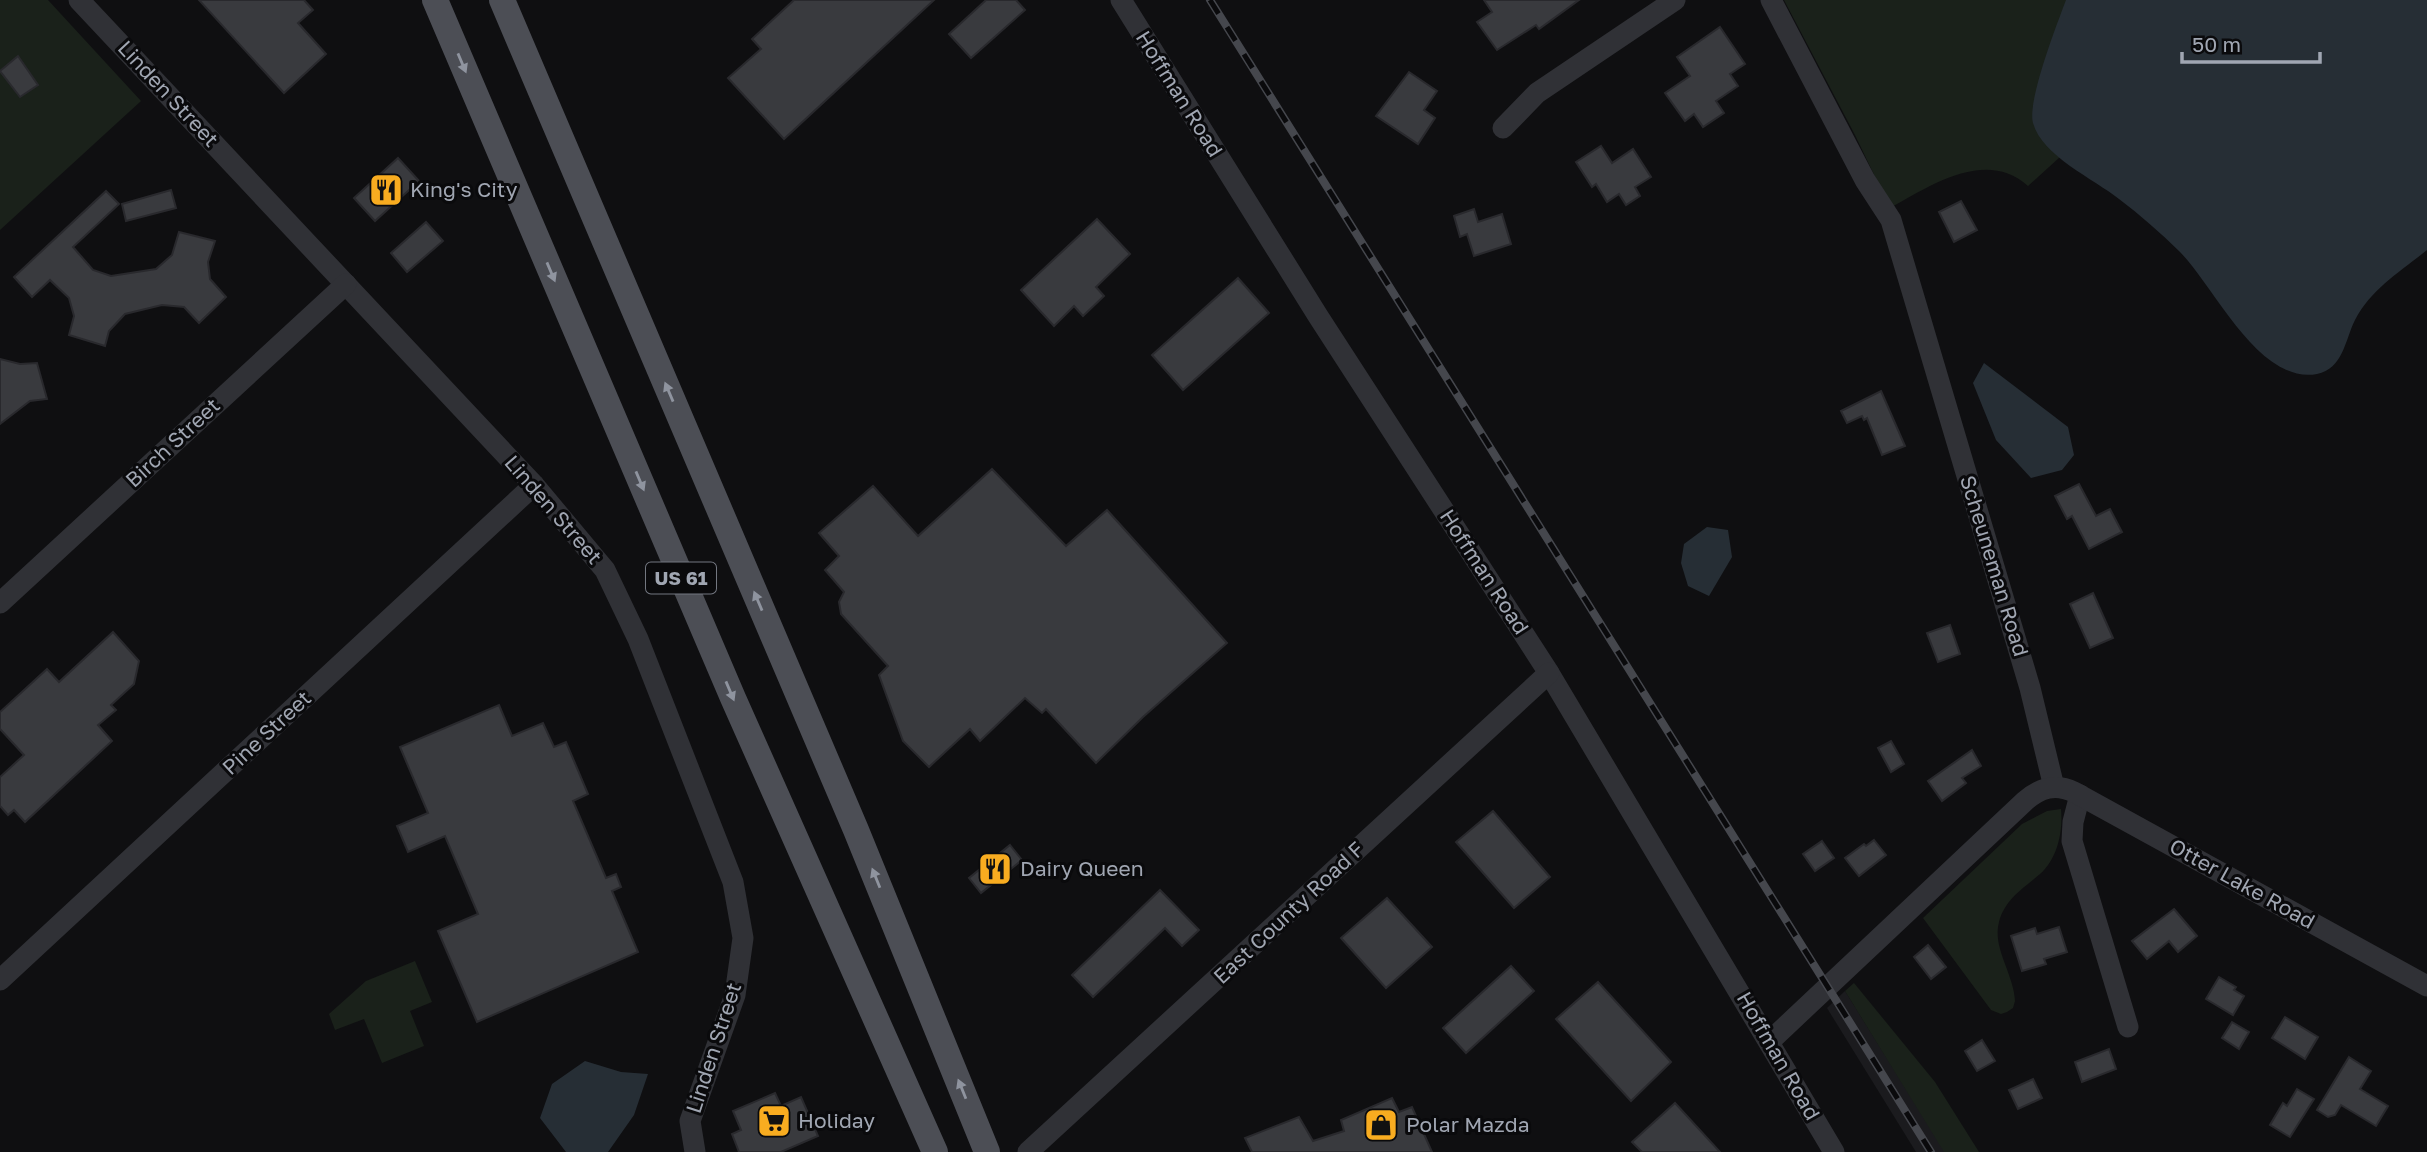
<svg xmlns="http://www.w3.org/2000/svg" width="2427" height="1152" font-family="'Golos Text',sans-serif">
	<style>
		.built { fill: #1b1b1e }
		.green { fill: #1a211a }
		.water { fill: #262e35 }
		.building { fill: #393a3e; stroke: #29292d; stroke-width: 2 }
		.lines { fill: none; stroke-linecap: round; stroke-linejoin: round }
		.minor { stroke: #303136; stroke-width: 21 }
		.major { stroke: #4c4e55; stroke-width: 26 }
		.rail-casing { stroke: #45474d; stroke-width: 8 }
		.rail { stroke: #0a0a0c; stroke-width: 5; stroke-dasharray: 16; stroke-linecap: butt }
		.oneway { fill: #8f949f }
		.labels { text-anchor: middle; stroke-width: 6; stroke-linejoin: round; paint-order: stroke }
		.shield { fill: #0a0a0c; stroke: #737780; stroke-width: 2 }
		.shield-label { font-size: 19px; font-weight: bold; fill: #a0a6b2 }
		.street-label { font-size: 21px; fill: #a0a6b2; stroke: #0a0a0c }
		.poi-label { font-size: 21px; fill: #a0a6b2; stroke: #0a0a0c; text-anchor: start }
	</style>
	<rect width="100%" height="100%" fill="#0f0f11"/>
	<polygon class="built" points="1845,991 1945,1152 1916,1152 1827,1008"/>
	<g class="green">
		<polygon points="0,0 48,0 141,101 0,230"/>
		<path d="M 1784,0 L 2279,0 L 2052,151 L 2060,157 L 2028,186 C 1986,148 1930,186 1890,208 L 1855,135 Z"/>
		<path d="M 2061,809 C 2063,831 2058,858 2040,874 C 2024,888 2005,899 1999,922 C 1992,948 2014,974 2015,1001 L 2013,1008 L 2007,1012 L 2001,1014 L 1991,1010 L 1923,918 L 2022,824 L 2047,811 Z"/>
		<polygon points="415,961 432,1002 410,1011 424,1046 382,1063 364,1019 335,1030 329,1014 366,981"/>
		<polygon points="1854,983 1935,1082 1979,1152 1944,1152 1845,991"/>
	</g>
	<g class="water">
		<path d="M 2066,0 L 2427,0 L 2427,250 C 2400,272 2372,288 2355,320 C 2345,340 2343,369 2317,374 C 2259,385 2214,286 2180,252 C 2161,233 2140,215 2119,199 C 2094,179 2042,156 2033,123 C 2027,101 2057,24 2066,0 Z"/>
		<polygon points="1984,363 2068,427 2074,455 2062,470 2031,478 1996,440 1973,383"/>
		<polygon points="1707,527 1728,530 1732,557 1709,596 1688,586 1681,563 1684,544"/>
		<polygon points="585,1061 621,1072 648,1074 634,1115 608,1152 566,1152 540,1118 552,1084"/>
	</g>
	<g class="building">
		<polygon points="199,0 304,0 313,10 298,23 326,54 284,93"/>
		<polygon points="794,0 934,0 784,139 728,78 761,49 752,39"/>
		<polygon points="986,0 1016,0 1025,10 971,58 949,34"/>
		<polygon points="1484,0 1579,0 1539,29 1536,25 1497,50 1477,22 1492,12"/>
		<polygon points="1720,27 1745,64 1730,74 1738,86 1716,101 1724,113 1703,127 1694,114 1685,121 1665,93 1690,76 1677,57"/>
		<polygon points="18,56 38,85 20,97 0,71"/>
		<polygon points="1409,72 1437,91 1424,110 1435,118 1418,144 1376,116"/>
		<polygon points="1601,146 1612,163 1633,149 1651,177 1635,187 1640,196 1626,205 1619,194 1607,202 1596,184 1592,187 1576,162"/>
		<polygon points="398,158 419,181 375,221 354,198"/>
		<polygon points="171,190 176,208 126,221 122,204"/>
		<polygon points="106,191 119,204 73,247 93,270 111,276 156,269 172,255 179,232 215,241 208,262 210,279 226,297 199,323 184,307 162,305 125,314 109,331 105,346 69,335 74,316 69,298 50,280 32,297 14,277"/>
		<polygon points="1961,201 1977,230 1954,242 1939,212"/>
		<polygon points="1474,209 1478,222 1502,214 1511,244 1474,256 1467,234 1460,237 1454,216"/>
		<polygon points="1097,219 1130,254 1096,287 1104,296 1083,316 1074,306 1054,326 1021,290"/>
		<polygon points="426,222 443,241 407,272 391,253"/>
		<polygon points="1238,278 1269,313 1183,390 1152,355"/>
		<polygon points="0,359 20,364 37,363 47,399 30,401 0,424"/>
		<polygon points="1881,391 1905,446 1882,455 1867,418 1864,420 1862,416 1847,423 1841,411"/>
		<polygon points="992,469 1066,546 1107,510 1227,643 1143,717 1096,763 1046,709 1042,713 1025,698 980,741 970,729 929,767 903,741 879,675 888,666 841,614 839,602 844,592 825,570 839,556 819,533 873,486 918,536"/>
		<polygon points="2079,484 2096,516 2110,509 2122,532 2089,549 2072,516 2067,519 2055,496"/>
		<polygon points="2093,593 2113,638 2090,648 2070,604"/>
		<polygon points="1950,625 1960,654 1938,662 1927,633"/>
		<polygon points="113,632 139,661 134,684 111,705 116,710 98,725 112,741 25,822 14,810 8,815 0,806 0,777 24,755 0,729 0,712 47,669 59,682"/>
		<polygon points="499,705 512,736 543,723 554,747 566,742 588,794 573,801 606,878 616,874 621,887 612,891 638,952 477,1022 438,931 478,914 445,836 408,852 397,826 428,813 400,747"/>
		<polygon points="1891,741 1904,764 1891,772 1878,748"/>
		<polygon points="1972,750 1981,766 1962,778 1966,783 1942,801 1928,781"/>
		<polygon points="1493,811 1550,877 1514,908 1456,842"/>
		<polygon points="1874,840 1886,855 1859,876 1845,858 1864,844 1866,846"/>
		<polygon points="1822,841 1834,858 1815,871 1803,854"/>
		<polygon points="1010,845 1022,860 981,893 969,878"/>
		<polygon points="1160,890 1199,930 1182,946 1165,928 1093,997 1072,975"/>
		<polygon points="1387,898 1432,947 1386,988 1341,938"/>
		<polygon points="2174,909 2197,936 2178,952 2169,941 2147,959 2132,941"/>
		<polygon points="2059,927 2067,952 2044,959 2046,964 2022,971 2011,936 2035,928 2037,934"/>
		<polygon points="1928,945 1946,967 1931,979 1914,957"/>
		<polygon points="1511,966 1534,991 1466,1053 1443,1028"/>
		<polygon points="2219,977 2236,987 2234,990 2244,996 2233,1015 2206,999"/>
		<polygon points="1598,982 1671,1062 1631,1101 1556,1019"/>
		<polygon points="2285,1017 2318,1037 2305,1059 2272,1038"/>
		<polygon points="2232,1022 2249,1032 2239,1049 2222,1038"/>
		<polygon points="1982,1040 1995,1061 1977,1071 1965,1051"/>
		<polygon points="2109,1049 2116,1069 2082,1082 2075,1062"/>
		<polygon points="2349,1057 2371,1071 2360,1089 2388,1106 2376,1126 2341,1105 2335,1115 2328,1117 2317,1110"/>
		<polygon points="2033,1079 2042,1098 2018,1109 2009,1090"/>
		<polygon points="2297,1089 2314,1099 2290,1137 2270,1125 2283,1103 2287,1106"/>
		<polygon points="775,1093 781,1106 801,1097 818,1136 781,1152 739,1152 732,1134 741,1130 733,1111"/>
		<polygon points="1392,1098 1399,1112 1412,1107 1432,1152 1252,1152 1245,1138 1299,1117 1313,1141 1344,1131 1341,1120"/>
		<polygon points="1675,1103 1720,1152 1642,1152 1632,1142"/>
	</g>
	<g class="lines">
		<g class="minor">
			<polyline points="79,0 534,485 605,570 638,639 733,882 743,938 735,995 690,1121 695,1152"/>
			<polyline points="1121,0 1318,316 1549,673 1834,1152"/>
			<polyline points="1771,0 1865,180 1891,220 2030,688 2054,787"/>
			<polyline points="1503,128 1537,93 1675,0"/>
			<polyline points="0,603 346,284"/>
			<polyline points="2080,795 2073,822 2072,841 2128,1027"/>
			<polyline points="0,980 534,485"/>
			<path d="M 1770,1041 L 2025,801 C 2040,788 2055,783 2074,792 L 2427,986"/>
			<polyline points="1028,1152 1549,673"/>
		</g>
		<g class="major">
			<polyline points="435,0 733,698 935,1152"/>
			<polyline points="502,0 856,830 987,1152"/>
		</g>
		<defs>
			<polyline id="rail" points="1210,0 1931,1152"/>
		</defs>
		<use href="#rail" class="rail-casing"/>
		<use href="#rail" class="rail"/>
	</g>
	<defs><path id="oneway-solid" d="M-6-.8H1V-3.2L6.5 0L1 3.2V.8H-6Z" transform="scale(1.75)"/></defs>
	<g class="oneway">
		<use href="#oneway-solid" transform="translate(462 63) rotate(67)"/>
		<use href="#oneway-solid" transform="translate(551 272) rotate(67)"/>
		<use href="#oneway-solid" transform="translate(669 392) rotate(-113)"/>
		<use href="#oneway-solid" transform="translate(640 481) rotate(67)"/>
		<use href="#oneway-solid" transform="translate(758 601) rotate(-113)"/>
		<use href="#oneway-solid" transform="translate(730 691) rotate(67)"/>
		<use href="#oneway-solid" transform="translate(876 878) rotate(-112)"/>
		<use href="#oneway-solid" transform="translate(962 1089) rotate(-112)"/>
	</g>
	<defs>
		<symbol id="restaurant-square" viewBox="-11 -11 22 22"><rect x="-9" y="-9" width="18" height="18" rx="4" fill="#f8ac20" stroke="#0a0a0c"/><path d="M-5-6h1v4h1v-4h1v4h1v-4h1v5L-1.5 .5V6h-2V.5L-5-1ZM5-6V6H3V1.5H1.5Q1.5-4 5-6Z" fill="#111"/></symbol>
		<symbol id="supermarket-square" viewBox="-11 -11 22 22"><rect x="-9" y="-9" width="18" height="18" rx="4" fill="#f8ac20" stroke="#0a0a0c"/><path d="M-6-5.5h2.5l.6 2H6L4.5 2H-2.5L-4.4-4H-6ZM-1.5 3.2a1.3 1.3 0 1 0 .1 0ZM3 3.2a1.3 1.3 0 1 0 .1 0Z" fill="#111"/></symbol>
		<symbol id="shop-square" viewBox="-11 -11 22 22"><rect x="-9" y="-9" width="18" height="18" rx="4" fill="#f8ac20" stroke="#0a0a0c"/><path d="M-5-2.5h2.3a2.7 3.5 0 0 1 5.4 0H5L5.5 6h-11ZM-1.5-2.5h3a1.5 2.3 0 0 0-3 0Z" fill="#111"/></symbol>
	</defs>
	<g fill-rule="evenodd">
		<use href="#restaurant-square" x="367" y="171" width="38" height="38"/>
		<use href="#restaurant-square" x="976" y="850" width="38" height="38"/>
		<use href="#supermarket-square" x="755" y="1102" width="38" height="38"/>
		<use href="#shop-square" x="1362" y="1106" width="38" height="38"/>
	</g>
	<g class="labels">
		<rect class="shield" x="646" y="562.5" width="70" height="31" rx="5"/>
		<g class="shield-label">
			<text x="681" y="585">US 61</text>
		</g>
		<g class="street-label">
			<text transform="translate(168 94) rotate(47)" y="7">Linden Street</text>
			<text transform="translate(1179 94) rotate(58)" y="7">Hoffman Road</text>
			<text transform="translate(173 443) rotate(-43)" y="7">Birch Street</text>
			<text transform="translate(553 510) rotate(49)" y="7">Linden Street</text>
			<text transform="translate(1994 566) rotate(73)" y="7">Scheuneman Road</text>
			<text transform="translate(1484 572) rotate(57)" y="7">Hoffman Road</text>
			<text transform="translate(267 733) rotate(-43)" y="7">Pine Street</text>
			<text transform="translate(2242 884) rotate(29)" y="7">Otter Lake Road</text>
			<text transform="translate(1289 913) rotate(-43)" y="7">East County Road F</text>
			<text transform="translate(714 1048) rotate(-72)" y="7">Linden Street</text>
			<text transform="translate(1778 1056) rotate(60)" y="7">Hoffman Road</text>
		</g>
		<g class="poi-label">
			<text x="410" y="197">King's City</text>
			<text x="1020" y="876">Dairy Queen</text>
			<text x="798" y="1128">Holiday</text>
			<text x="1406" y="1132">Polar Mazda</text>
		</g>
	</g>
	<path d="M2182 52v10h138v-10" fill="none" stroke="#a0a6b2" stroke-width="3.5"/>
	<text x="2192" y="52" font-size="21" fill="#a0a6b2" stroke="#0a0a0c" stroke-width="5" paint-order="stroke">50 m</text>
</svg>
